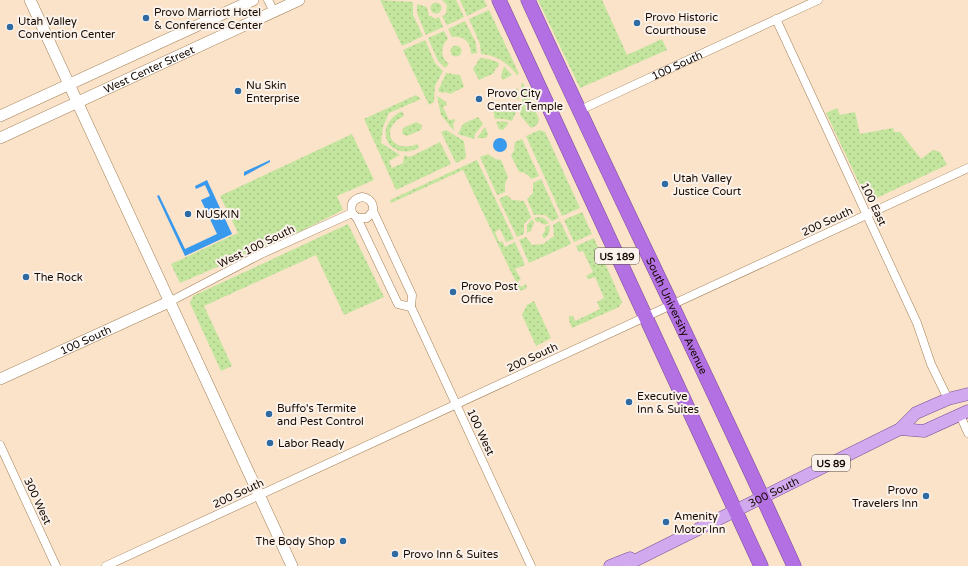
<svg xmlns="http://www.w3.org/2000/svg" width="968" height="566" font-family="'Varela Round',sans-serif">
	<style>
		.grass { fill: url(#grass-dots) }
		.water { fill: #3999ed }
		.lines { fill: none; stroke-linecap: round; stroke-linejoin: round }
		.street-casing { stroke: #a37f55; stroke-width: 9 }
		.secondary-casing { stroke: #a37f55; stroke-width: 12 }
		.primary-casing { stroke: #7b4c93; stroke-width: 13 }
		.highway-casing { stroke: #7b4c93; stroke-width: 15 }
		.street { stroke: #fff; stroke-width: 8 }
		.secondary { stroke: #fff; stroke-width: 11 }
		.primary { stroke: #d1a9ee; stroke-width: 12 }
		.highway { stroke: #b270e2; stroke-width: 14 }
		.poi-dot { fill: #2f6ba2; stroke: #fbf3eb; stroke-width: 1.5 }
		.labels { text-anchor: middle; stroke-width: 4; stroke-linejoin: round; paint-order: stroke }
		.shield { fill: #fbf3eb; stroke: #5b4f46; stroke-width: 1 }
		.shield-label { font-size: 10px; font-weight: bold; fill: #160900 }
		.poi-label { font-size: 11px; fill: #160900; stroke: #fbf3eb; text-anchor: start }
		.street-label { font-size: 11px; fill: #160900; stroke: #fbf3eb }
	</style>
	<defs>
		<pattern id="grass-dots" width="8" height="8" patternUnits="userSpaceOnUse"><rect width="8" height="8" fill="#c3e59d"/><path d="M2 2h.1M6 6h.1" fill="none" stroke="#a7c385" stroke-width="1.8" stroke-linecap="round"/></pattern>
	</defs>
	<rect width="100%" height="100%" fill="#fbe3c9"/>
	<g class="grass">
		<polygon points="380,0 413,2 413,15 423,36 402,46"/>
		<polygon points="442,0 456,0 464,17 447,25 442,16 446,14 447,5"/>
		<polygon points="460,0 484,0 487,6 467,16"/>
		<polygon points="538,0 602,0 627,55 662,39 667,50 580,88"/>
		<circle cx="436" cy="8" r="5.5"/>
		<polygon points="417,4 427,7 429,16 431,16 435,19 439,17 443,27 426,35 417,13"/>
		<path d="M 489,10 L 519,74 L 517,75 C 508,63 496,55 481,54 L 480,44 L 469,19 Z"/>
		<path d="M 465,21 L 476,43 L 477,53 L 471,54 C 471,42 464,35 452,37 L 448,29 Z"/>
		<path d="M 444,31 L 448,39 C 440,46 440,57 449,64 L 445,68 L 438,61 L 428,38 Z"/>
		<polygon points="425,40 435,63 443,71 435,86 434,102 429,105 403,50"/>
		<circle cx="456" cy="51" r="5.5"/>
		<polygon points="480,58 489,59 499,63 498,67 495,69 494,73 479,80 473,69"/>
		<polygon points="504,66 512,75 503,80 501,76"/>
		<polygon points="446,73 460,75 464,87 450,94 446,92 442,93 438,91"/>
		<polygon points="523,83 539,119 537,125 531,128 520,115 523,96 521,84"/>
		<polygon points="518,88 519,100 509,93"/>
		<polygon points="416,95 421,99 389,113 383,127 381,143 400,155 389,161 392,168 403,163 404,155 410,157 440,142 451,164 396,190 364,119"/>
		<polygon points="437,96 446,102 447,105 443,107 449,120 454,119 455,121 453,124 454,131 441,115"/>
		<polygon points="508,104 519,105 512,121 504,119 495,119 493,110"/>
		<polygon points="837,108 840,115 855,112 860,134 893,128 894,132 900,132 921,159 933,150 940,152 947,165 868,202 826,113"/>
		<path d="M 402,111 L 404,116 C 378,128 392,155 417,144 L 419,148 C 388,163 371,126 402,111 Z"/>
		<polygon points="478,117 483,124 475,134 474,139 458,134 463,124"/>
		<polygon points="503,121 509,123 503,130 499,129 496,122"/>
		<polygon points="416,122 422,125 421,130 407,136 402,134 403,128"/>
		<polygon points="485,127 488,134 486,138 477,138"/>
		<polygon points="446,130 464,141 466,158 456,163 441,132"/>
		<polygon points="540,130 545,132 580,208 562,216 526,136"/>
		<polygon points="352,134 374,180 337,196 343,210 299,232 180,283 171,264 238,233 220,196"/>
		<polygon points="522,139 539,176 532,179 525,173 519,172 511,155 514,151 515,142"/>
		<polygon points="488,154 495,159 501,160 508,177 505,184 505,192 497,195 480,157"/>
		<polygon points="477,160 514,239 506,242 500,229 495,232 499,242 502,241 505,247 515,242 525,265 515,269 521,279 518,281 521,287 526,284 527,288 520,291 463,170 391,203 390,200"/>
		<polygon points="541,179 559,218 552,221 545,215 534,215 527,199 533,193 533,183"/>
		<polygon points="507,195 512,200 524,201 531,217 524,224 524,234 517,237 499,199"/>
		<polygon points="582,212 592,234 574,242 564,220"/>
		<polygon points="539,217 544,218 549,223 544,225 540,222 536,222 534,218"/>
		<polygon points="532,219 534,223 531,231 527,233 527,225"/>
		<polygon points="560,221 571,244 529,263 519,240 526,237 532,245 543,244 554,236 553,225"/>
		<polygon points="348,224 384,297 344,315 316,255 204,306 232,366 221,371 190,303 193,296"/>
		<polygon points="550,225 549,234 544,239 542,235 545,231 545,227"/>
		<polygon points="594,238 622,302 619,307 572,328 569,320 569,316 573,316 575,321 600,309 597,302 604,298 595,277 588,279 586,276 593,272 583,251 579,252 576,246"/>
		<polygon points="534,301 551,338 536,346 522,315 527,305"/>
	</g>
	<g class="water">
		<circle cx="500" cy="145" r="7"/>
		<polygon points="270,160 270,162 244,176 244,172"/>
		<polygon points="207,180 232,234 185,256 157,196 159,195 185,249 217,234 201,200 210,196 205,185 196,189 195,186"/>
	</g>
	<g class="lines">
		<defs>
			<g id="street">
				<polyline points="268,0 274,12"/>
				<polyline points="776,19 917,323 931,364 948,399"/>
				<path id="s1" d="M 578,111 L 818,0"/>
				<path d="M 373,211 L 367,218 L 357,218 L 352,213 C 350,204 353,199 362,197 C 369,198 374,203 373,211 L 412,295 L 411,307"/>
				<polyline points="357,218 398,304 411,307"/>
				<polyline points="171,301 261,254 352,213"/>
				<polyline points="411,307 531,566"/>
				<polyline points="960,415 968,433"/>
				<polyline points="0,445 56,566"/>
				<polyline points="106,566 968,168"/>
			</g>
			<g id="secondary">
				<polyline points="30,0 292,566"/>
				<polyline points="0,116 253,0"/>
				<path id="s2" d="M 0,138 L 299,0"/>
				<path id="s3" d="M 0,379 L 171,301"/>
			</g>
			<g id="primary">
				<polyline points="900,429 924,431 968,411"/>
				<polyline points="610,566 630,558"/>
				<path id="s4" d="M 624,566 L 900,429 L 916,413 L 948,399 L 968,394"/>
			</g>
			<g id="highway">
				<polyline points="499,0 761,566"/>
				<path id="s5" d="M 528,0 C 615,190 708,376 794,566"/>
			</g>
		</defs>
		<use href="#street" class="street-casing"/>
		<use href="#secondary" class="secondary-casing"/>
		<use href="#primary" class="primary-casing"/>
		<use href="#highway" class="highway-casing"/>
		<use href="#street" class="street"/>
		<use href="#secondary" class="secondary"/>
		<use href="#primary" class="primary"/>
		<use href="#highway" class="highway"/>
	</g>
	<g class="poi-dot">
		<circle cx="146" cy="18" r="4"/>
		<circle cx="637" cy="23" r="4"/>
		<circle cx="10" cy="27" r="4"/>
		<circle cx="238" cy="91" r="4"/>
		<circle cx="479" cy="99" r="4"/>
		<circle cx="665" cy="184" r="4"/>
		<circle cx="188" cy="214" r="4"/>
		<circle cx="26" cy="277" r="4"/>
		<circle cx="453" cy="292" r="4"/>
		<circle cx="629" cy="402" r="4"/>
		<circle cx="269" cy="414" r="4"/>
		<circle cx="270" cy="443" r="4"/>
		<circle cx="926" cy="496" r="4"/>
		<circle cx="666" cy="522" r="4"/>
		<circle cx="343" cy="541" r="4"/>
		<circle cx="395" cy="554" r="4"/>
	</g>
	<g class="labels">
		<g class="shield">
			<rect x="595" y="248" width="44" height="16" rx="3"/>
			<rect x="812" y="455" width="38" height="16" rx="3"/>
		</g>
		<g class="shield-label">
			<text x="617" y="260">US 189</text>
			<text x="831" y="467">US 89</text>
		</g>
		<g class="poi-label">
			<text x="154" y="16">Provo Marriott Hotel<tspan x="154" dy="13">&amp; Conference Center</tspan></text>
			<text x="645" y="21">Provo Historic<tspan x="645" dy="13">Courthouse</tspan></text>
			<text x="18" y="25">Utah Valley<tspan x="18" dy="13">Convention Center</tspan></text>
			<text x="246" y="89">Nu Skin<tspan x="246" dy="13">Enterprise</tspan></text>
			<text x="487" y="97">Provo City<tspan x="487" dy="13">Center Temple</tspan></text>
			<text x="673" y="182">Utah Valley<tspan x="673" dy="13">Justice Court</tspan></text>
			<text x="196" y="218">NUSKIN</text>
			<text x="34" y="281">The Rock</text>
			<text x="461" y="290">Provo Post<tspan x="461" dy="13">Office</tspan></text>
			<text x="637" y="400">Executive<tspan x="637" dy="13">Inn &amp; Suites</tspan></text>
			<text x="277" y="412">Buffo's Termite<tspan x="277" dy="13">and Pest Control</tspan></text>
			<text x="278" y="447">Labor Ready</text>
			<text x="918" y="494" text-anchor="end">Provo<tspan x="918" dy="13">Travelers Inn</tspan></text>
			<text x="674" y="520">Amenity<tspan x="674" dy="13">Motor Inn</tspan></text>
			<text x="335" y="545" text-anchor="end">The Body Shop</text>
			<text x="403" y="558">Provo Inn &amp; Suites</text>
		</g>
		<g class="street-label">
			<text dy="4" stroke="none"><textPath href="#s1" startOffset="109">100 South</textPath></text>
			<text dy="4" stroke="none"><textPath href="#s2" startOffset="164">West Center Street</textPath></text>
			<text transform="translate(874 204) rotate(65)" y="4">100 East</text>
			<text transform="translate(827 221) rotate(-25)" y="4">200 South</text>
			<text transform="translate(256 246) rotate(-26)" y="4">West 100 South</text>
			<text dy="4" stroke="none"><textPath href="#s5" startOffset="349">South University Avenue</textPath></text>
			<text dy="4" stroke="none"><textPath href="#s3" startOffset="94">100 South</textPath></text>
			<text transform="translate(532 357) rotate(-25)" y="4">200 South</text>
			<text transform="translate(481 432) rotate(65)" y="4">100 West</text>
			<text dy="4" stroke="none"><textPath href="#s4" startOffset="167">300 South</textPath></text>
			<text transform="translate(238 493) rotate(-25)" y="4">200 South</text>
			<text transform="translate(38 501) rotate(65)" y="4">300 West</text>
		</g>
	</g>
</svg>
